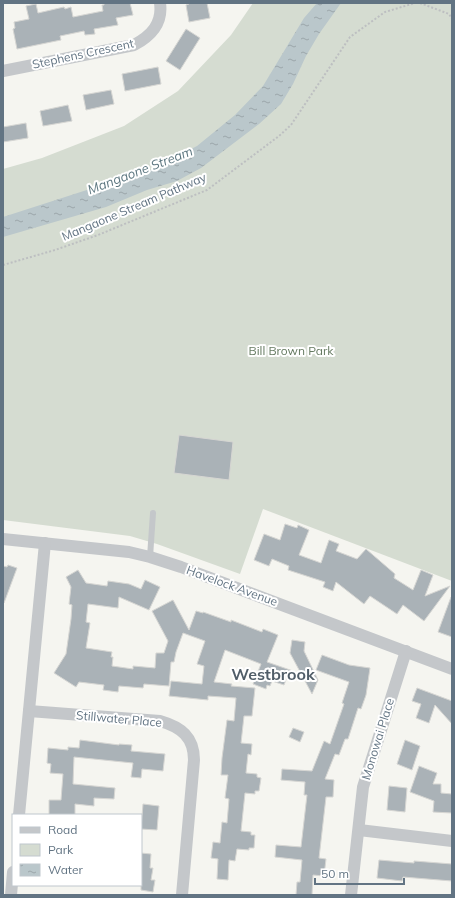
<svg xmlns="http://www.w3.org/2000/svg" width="455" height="898" font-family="Mulish,sans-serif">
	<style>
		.green { fill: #d5dcd1 }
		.water { fill: url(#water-ripples) }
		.building { fill: #aab2b7; stroke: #d6d6d3 }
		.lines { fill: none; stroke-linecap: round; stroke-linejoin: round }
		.path { stroke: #bdbfc1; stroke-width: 2; stroke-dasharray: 2 2; stroke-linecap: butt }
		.service { stroke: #c4c7ca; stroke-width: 6 }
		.minor { stroke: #c4c7ca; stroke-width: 12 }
		.labels { text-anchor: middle; stroke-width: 4; stroke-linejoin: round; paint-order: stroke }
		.street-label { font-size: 12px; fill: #627483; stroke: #fff }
		.park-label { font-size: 12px; fill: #657a61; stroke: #fff }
		.water-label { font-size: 13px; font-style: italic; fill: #5d7780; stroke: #fff }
		.district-label { font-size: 16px; font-weight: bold; fill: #505d68; stroke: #fff }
	</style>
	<defs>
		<pattern id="water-ripples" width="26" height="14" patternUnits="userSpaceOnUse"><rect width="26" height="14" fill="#bac7cb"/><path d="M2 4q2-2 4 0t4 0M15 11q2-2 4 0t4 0" fill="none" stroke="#9ba6aa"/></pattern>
	</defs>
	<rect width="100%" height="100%" fill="#f5f5f0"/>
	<polygon class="green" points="253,3 452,3 452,581 263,509 240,574 157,544 130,536 3,520 3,169 42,158 124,126 178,91 231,35"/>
	<polygon class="water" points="317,3 341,3 319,34 306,56 293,84 281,104 259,124 201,168 177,181 147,190 106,207 3,237 3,217 152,169 197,146 235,115 263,86 304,18"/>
	<g class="building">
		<polygon points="104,3 130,3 133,15 116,18 118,25 94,29 95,34 85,35 84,31 60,36 61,40 17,49 13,29 15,28 14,22 29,19 26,6 36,4 38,13 64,7 65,9 71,7 73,17 103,11 102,5 104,5"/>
		<polygon points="189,3 207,3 210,18 189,22 186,5 189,4"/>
		<polygon points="186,29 200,38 180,70 166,61"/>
		<polygon points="158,67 161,84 125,91 122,74"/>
		<polygon points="111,90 114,104 86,110 83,95"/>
		<polygon points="68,105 72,121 43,126 40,111"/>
		<polygon points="26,123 28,138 3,142 3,127"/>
		<polygon points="179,435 233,442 229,480 174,473"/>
		<polygon points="285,524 297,528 298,525 309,530 299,555 321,563 329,540 339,544 336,551 357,559 366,549 395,574 394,578 413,590 421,570 433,575 425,596 450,586 424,621 403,605 397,614 370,596 364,604 336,582 333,591 323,587 325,582 288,570 289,566 272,559 269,566 254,560 264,534 280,540"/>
		<polygon points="8,565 17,568 4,603 3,603 3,566 7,567"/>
		<polygon points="78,570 86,583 107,586 108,581 129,584 141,589 145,580 160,587 149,610 119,597 118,608 88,604 86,622 90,623 86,648 112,652 111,657 113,657 112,666 133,669 133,666 155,668 156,653 164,653 168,641 152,611 173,600 189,630 196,611 203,613 203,612 231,622 231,620 262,632 263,629 278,635 267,662 296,672 287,677 284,685 272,681 270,686 267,685 266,689 253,684 261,664 225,650 214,682 232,684 231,686 255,688 252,716 244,716 241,743 252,744 251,755 248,754 246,773 257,774 257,777 261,778 259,791 255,791 255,794 245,793 241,831 251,832 251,835 255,835 254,848 249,848 249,850 237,849 235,861 229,860 228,880 217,879 218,859 211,858 213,842 220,843 222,822 227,823 229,799 225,798 228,775 221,775 222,758 227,720 234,721 236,698 208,696 208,700 169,696 171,681 202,684 204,666 197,664 205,641 183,633 176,652 174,662 171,662 169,686 144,684 143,688 119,686 118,692 103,690 104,685 79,682 76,687 54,673 66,654 71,619 72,605 69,604 71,587 66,577"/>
		<polygon points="451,597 452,597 452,637 438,632"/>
		<polygon points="292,640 305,642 304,651 318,680 312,694 290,653"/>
		<polygon points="322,655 349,665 370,668 366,695 361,709 358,708 348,739 345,739 339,755 335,754 325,779 334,780 333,797 326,797 319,858 326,859 324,876 313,875 312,895 296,895 297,882 300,882 302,860 275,857 276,845 301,847 307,795 304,795 305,782 281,780 282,769 312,771 324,741 330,744 344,704 342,703 349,682 316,670"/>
		<polygon points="417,688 452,701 452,724 435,705 429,723 416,718 421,704 412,701"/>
		<polygon points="293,728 304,732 300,742 289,737"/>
		<polygon points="80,740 119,745 119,744 132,745 131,751 165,754 163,771 142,769 141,778 131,777 133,763 74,757 73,784 115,788 114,799 94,798 94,806 75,804 75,815 49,815 49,800 61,800 63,774 50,773 51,764 47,763 48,748 68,750 68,747 79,748"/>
		<polygon points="405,740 420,746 412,770 397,764"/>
		<polygon points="419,766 437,773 433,784 441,784 441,793 452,794 452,813 433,812 434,801 410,792"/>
		<polygon points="389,786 407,788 405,812 387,810"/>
		<polygon points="143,804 159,806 157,830 141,829"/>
		<polygon points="141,853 151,854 150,868 153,868 151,880 155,880 153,892 141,890"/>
		<polygon points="379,860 414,863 414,861 452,864 452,881 403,877 402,881 377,878"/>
	</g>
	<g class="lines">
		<g class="path">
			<polyline points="420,3 449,14 452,19"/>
			<polyline points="3,265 55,250 98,235 207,190 279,136 291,125 350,37 385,12 415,3"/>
		</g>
		<polyline class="service" points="150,557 153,513"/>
		<g class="minor">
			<path d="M 3,71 L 134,45 C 151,36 163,24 160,3"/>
			<polyline points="3,539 129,552 150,557 181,567 452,669"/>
			<path d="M 29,711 L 160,721 C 181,727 194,737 194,760 L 182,895"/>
			<polyline points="19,815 45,543"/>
			<polyline points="359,830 452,841"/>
			<polyline points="11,895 13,872"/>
			<polyline points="351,895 363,787 406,651"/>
		</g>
	</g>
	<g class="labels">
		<g class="street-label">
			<text transform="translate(83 54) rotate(-12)" y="4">Stephens Crescent</text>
			<text transform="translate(134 207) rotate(-23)" y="4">Mangaone Stream Pathway</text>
			<text transform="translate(232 586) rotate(20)" y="4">Havelock Avenue</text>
			<text transform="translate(119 719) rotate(5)" y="4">Stillwater Place</text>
			<text transform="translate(378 739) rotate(-73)" y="4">Monowai Place</text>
		</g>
		<g class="park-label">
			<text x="291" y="355">Bill Brown Park</text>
		</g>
		<g class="water-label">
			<text transform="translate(140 170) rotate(-21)" y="5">Mangaone Stream</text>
		</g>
		<g class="district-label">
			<text x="273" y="680">Westbrook</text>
		</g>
	</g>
	<rect width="455" height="898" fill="none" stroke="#627483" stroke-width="8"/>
	<rect x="12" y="814" width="130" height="72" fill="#ffffff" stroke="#c0c7cd"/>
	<rect x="20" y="827" width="20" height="6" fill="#c4c7ca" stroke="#c0c7cd"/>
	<text x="48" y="834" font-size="12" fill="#627483">Road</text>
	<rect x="20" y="844" width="20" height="12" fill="#d5dcd1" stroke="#c0c7cd"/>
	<text x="48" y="854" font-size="12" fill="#627483">Park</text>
	<rect x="20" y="864" width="20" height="12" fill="url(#water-ripples)" stroke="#c0c7cd"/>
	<text x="48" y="874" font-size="12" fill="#627483">Water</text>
	<path d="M315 878v6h89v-6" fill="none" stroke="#627483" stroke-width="2"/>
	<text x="321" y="878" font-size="12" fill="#627483" stroke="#ffffff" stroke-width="3" paint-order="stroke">50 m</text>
</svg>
